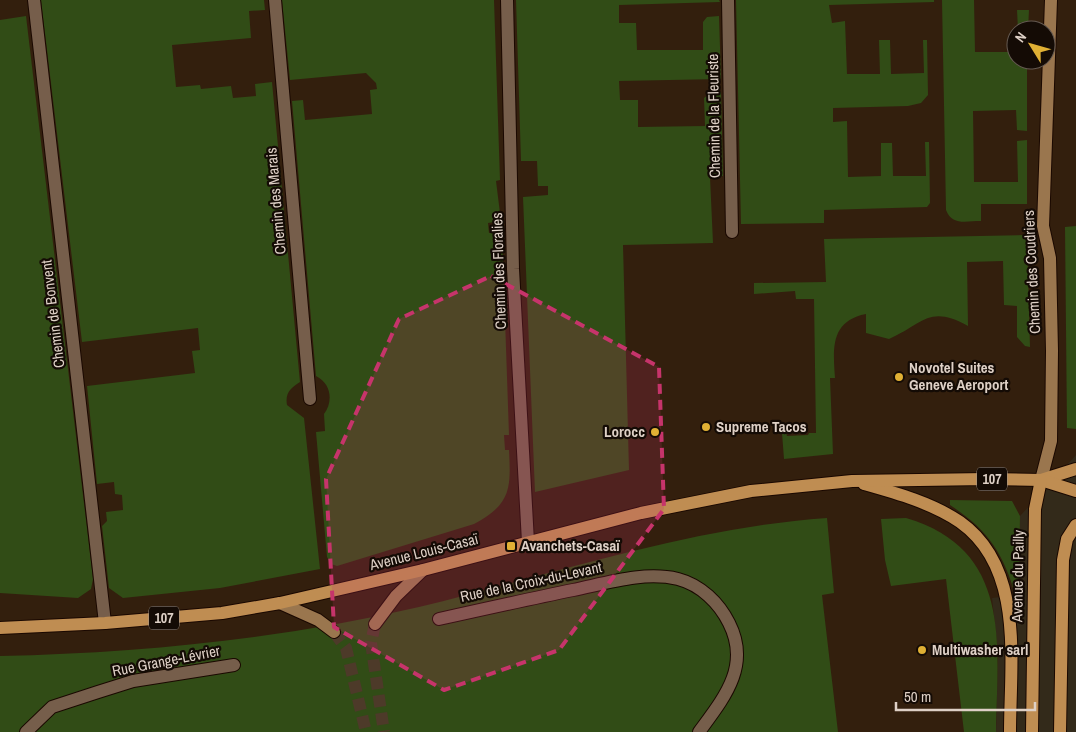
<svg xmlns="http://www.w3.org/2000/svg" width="1076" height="732" font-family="'Archivo Narrow',sans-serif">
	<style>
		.commercial { fill: #332a1a }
		.green { fill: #314c16 }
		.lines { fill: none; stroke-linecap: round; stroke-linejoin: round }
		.secondary-tunnel { stroke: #4d3a29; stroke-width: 12; stroke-dasharray: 12 6; stroke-linecap: butt }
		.street-casing { stroke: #1a0800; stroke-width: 14 }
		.secondary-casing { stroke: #1a0800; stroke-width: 14 }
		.primary-casing { stroke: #1a0800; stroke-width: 14 }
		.street { stroke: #765e4b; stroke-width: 12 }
		.secondary { stroke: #9a764e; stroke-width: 12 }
		.primary { stroke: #bf8d52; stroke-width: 12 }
		.marked { fill: #c6346b; fill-opacity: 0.2; stroke: #c6346b; stroke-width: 4; stroke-dasharray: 10 6; stroke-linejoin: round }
		.poi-dot { fill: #e0b034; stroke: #140b05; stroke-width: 2 }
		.labels { text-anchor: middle; stroke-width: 4.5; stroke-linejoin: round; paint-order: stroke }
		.shield { fill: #140b05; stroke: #a1958c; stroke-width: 1 }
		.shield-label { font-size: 14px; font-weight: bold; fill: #ded0c6 }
		.street-label { font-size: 15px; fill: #ded0c6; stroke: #140b05 }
		.poi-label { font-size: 15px; font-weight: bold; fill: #ded0c6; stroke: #140b05; text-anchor: start }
	</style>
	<rect width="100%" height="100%" fill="#331f0d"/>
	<polygon class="commercial" points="1076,455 1076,732 996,732 998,652 992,598 1019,595 1020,516"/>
	<g class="green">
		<path d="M 41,0 L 264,0 L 265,10 L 249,11 L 251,38 L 172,45 L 176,87 L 200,85 L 201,89 L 231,86 L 233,98 L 256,96 L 255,84 L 272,82 L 300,382 C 290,388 285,394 287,405 L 304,418 L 320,569 L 220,588 L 123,598 L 109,588 L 102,526 L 107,521 L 106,512 L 123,510 L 122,495 L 115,494 L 114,482 L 97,484 L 87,386 L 195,373 L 192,351 L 200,350 L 198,328 L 82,342 Z"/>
		<path d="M 282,0 L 494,0 L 500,180 L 496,181 L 501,221 L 488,223 L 489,233 L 502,232 L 509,435 L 504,435 L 505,450 L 509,450 C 511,489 511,504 474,524 L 337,566 L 331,564 L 327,557 L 316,432 L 325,431 L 324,414 C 333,402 332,384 316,376 L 292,101 L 303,100 L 305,120 L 372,114 L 370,90 L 377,89 L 376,83 L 366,73 L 290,80 Z"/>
		<polygon points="516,0 719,0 720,2 619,5 619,23 636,23 637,50 703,50 703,22 707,17 719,16 721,79 619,81 620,100 638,100 638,127 705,126 704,98 712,92 721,92 723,176 710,177 713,243 623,245 629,470 535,492 523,197 548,195 548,186 538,186 537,161 521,161"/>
		<polygon points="736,0 934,0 934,2 829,5 832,23 845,21 847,74 880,74 879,40 890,40 891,74 924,73 923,40 927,40 928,95 921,103 908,106 833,108 833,122 847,121 848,177 881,176 881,143 892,143 893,176 926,176 925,142 929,142 930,203 927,207 824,210 824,223 741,224"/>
		<path d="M 942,0 L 974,0 L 975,52 L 1016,52 L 1016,60 L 1027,60 L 1027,131 L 1017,130 L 1016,110 L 973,111 L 974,182 L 1018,182 L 1017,141 L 1027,140 L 1027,204 L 981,204 L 981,221 C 966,221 952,226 946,210 Z"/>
		<polygon points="1017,10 1029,10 1028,30 1018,30"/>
		<polygon points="26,16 93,579 91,589 78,598 0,593 0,20"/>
		<polygon points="1076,226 1076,429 1067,428 1065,227"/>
		<path d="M 1027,235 L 1030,347 L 1025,346 L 1017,337 L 1017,306 L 1004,305 L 1003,261 L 967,262 L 968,326 C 929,304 923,324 889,339 L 866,333 L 866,314 C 830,321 833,349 835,378 L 830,378 L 833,454 L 784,459 L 782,433 L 786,433 L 787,436 L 808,435 L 809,433 L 816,433 L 814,299 L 796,299 L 795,291 L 754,294 L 754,283 L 826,282 L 824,239 Z"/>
		<path d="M 950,500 L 1012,501 L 1020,516 L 1019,595 L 1016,597 C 1003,552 988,530 950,505 Z"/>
		<path d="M 827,518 L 834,593 L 822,595 L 838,732 L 0,732 L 0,656 C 141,653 281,639 419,607 C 555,574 687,528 827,518 Z"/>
		<path d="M 906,518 C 1012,549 998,643 996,732 L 964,732 L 946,579 L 891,586 L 885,560 L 881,519 Z"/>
	</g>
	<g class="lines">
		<g class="secondary-tunnel">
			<polyline points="375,624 371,643 384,732"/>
			<polyline points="334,632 346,648 366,732"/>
		</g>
		<defs>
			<g id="street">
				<polyline points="34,0 105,623"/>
				<polyline points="275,0 310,399"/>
				<polyline points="507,0 513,269 528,542"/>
				<polyline points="728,0 732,232"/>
				<path d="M 439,619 C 484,609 529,599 573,590 C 607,583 644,571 678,579 C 701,585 719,603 729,623 C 751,666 724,698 699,732"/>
				<polyline points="26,732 52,707 98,692 133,681 234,665"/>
			</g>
			<g id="secondary">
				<polyline points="1041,480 1051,441 1052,351 1050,258 1043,226 1051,0"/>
				<polyline points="280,603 318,620 334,632"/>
				<polyline points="375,624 396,596 423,570"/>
			</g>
			<g id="primary">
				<polyline points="1041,480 1076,469"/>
				<path d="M 864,484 C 896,493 932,503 960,522 C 1025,568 1010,663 1010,732"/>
				<polyline points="0,628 105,623 222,613 280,603 423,570 641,513 751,491 852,481 986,479 1041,480 1076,491"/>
				<polyline points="1032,732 1035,509 1041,480"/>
				<polyline points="1060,732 1063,560 1067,539 1076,525"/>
			</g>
		</defs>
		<use href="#street" class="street-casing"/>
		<use href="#secondary" class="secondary-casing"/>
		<use href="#primary" class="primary-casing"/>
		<use href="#street" class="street"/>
		<use href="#secondary" class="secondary"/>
		<use href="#primary" class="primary"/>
	</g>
	<path class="marked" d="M 491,276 L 659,367 L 664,509 L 559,650 L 444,690 L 334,627 L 326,479 L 399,319 Z"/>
	<g class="poi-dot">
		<circle cx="899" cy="377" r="5"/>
		<circle cx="706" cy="427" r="5"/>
		<circle cx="655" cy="432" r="5"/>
		<rect x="506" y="541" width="10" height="10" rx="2.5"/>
		<circle cx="922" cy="650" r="5"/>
	</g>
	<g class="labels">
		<g class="shield">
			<rect x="977" y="467.5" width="30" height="23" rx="4"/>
			<rect x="149" y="606.5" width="30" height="23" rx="4"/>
		</g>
		<g class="shield-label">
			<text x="992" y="484">107</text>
			<text x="164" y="623">107</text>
		</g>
		<g class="street-label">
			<text transform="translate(714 116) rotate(-91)" y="5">Chemin de la Fleuriste</text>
			<text transform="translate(276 201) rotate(-95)" y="5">Chemin des Marais</text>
			<text transform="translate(499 271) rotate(-92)" y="5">Chemin des Floralies</text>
			<text transform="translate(1032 272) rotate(-93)" y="5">Chemin des Coudriers</text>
			<text transform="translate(53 314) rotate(-97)" y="5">Chemin de Bonvent</text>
			<text transform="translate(424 552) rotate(-14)" y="5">Avenue Louis-Casaï</text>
			<text transform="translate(1018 576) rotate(-89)" y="5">Avenue du Pailly</text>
			<text transform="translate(531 582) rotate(-12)" y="5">Rue de la Croix-du-Levant</text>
			<text transform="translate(166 661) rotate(-11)" y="5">Rue Grange-Lévrier</text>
		</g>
		<g class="poi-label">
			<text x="909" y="373">Novotel Suites<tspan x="909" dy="17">Geneve Aeroport</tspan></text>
			<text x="716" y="432">Supreme Tacos</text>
			<text x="645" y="437" text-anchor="end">Lorocc</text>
			<text x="521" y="551">Avanchets-Casaï</text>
			<text x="932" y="655">Multiwasher sarl</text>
		</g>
	</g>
	<g transform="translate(1031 45) rotate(307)"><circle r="24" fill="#140b05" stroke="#655a52"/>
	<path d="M0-4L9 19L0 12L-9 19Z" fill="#e0b034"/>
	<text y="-8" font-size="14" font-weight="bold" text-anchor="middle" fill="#ded0c6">N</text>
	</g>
	<path d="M896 702v8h139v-8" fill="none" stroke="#ded0c6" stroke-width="2.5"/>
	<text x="904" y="702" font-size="15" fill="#ded0c6" stroke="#140b05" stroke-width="4" paint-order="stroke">50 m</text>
</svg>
